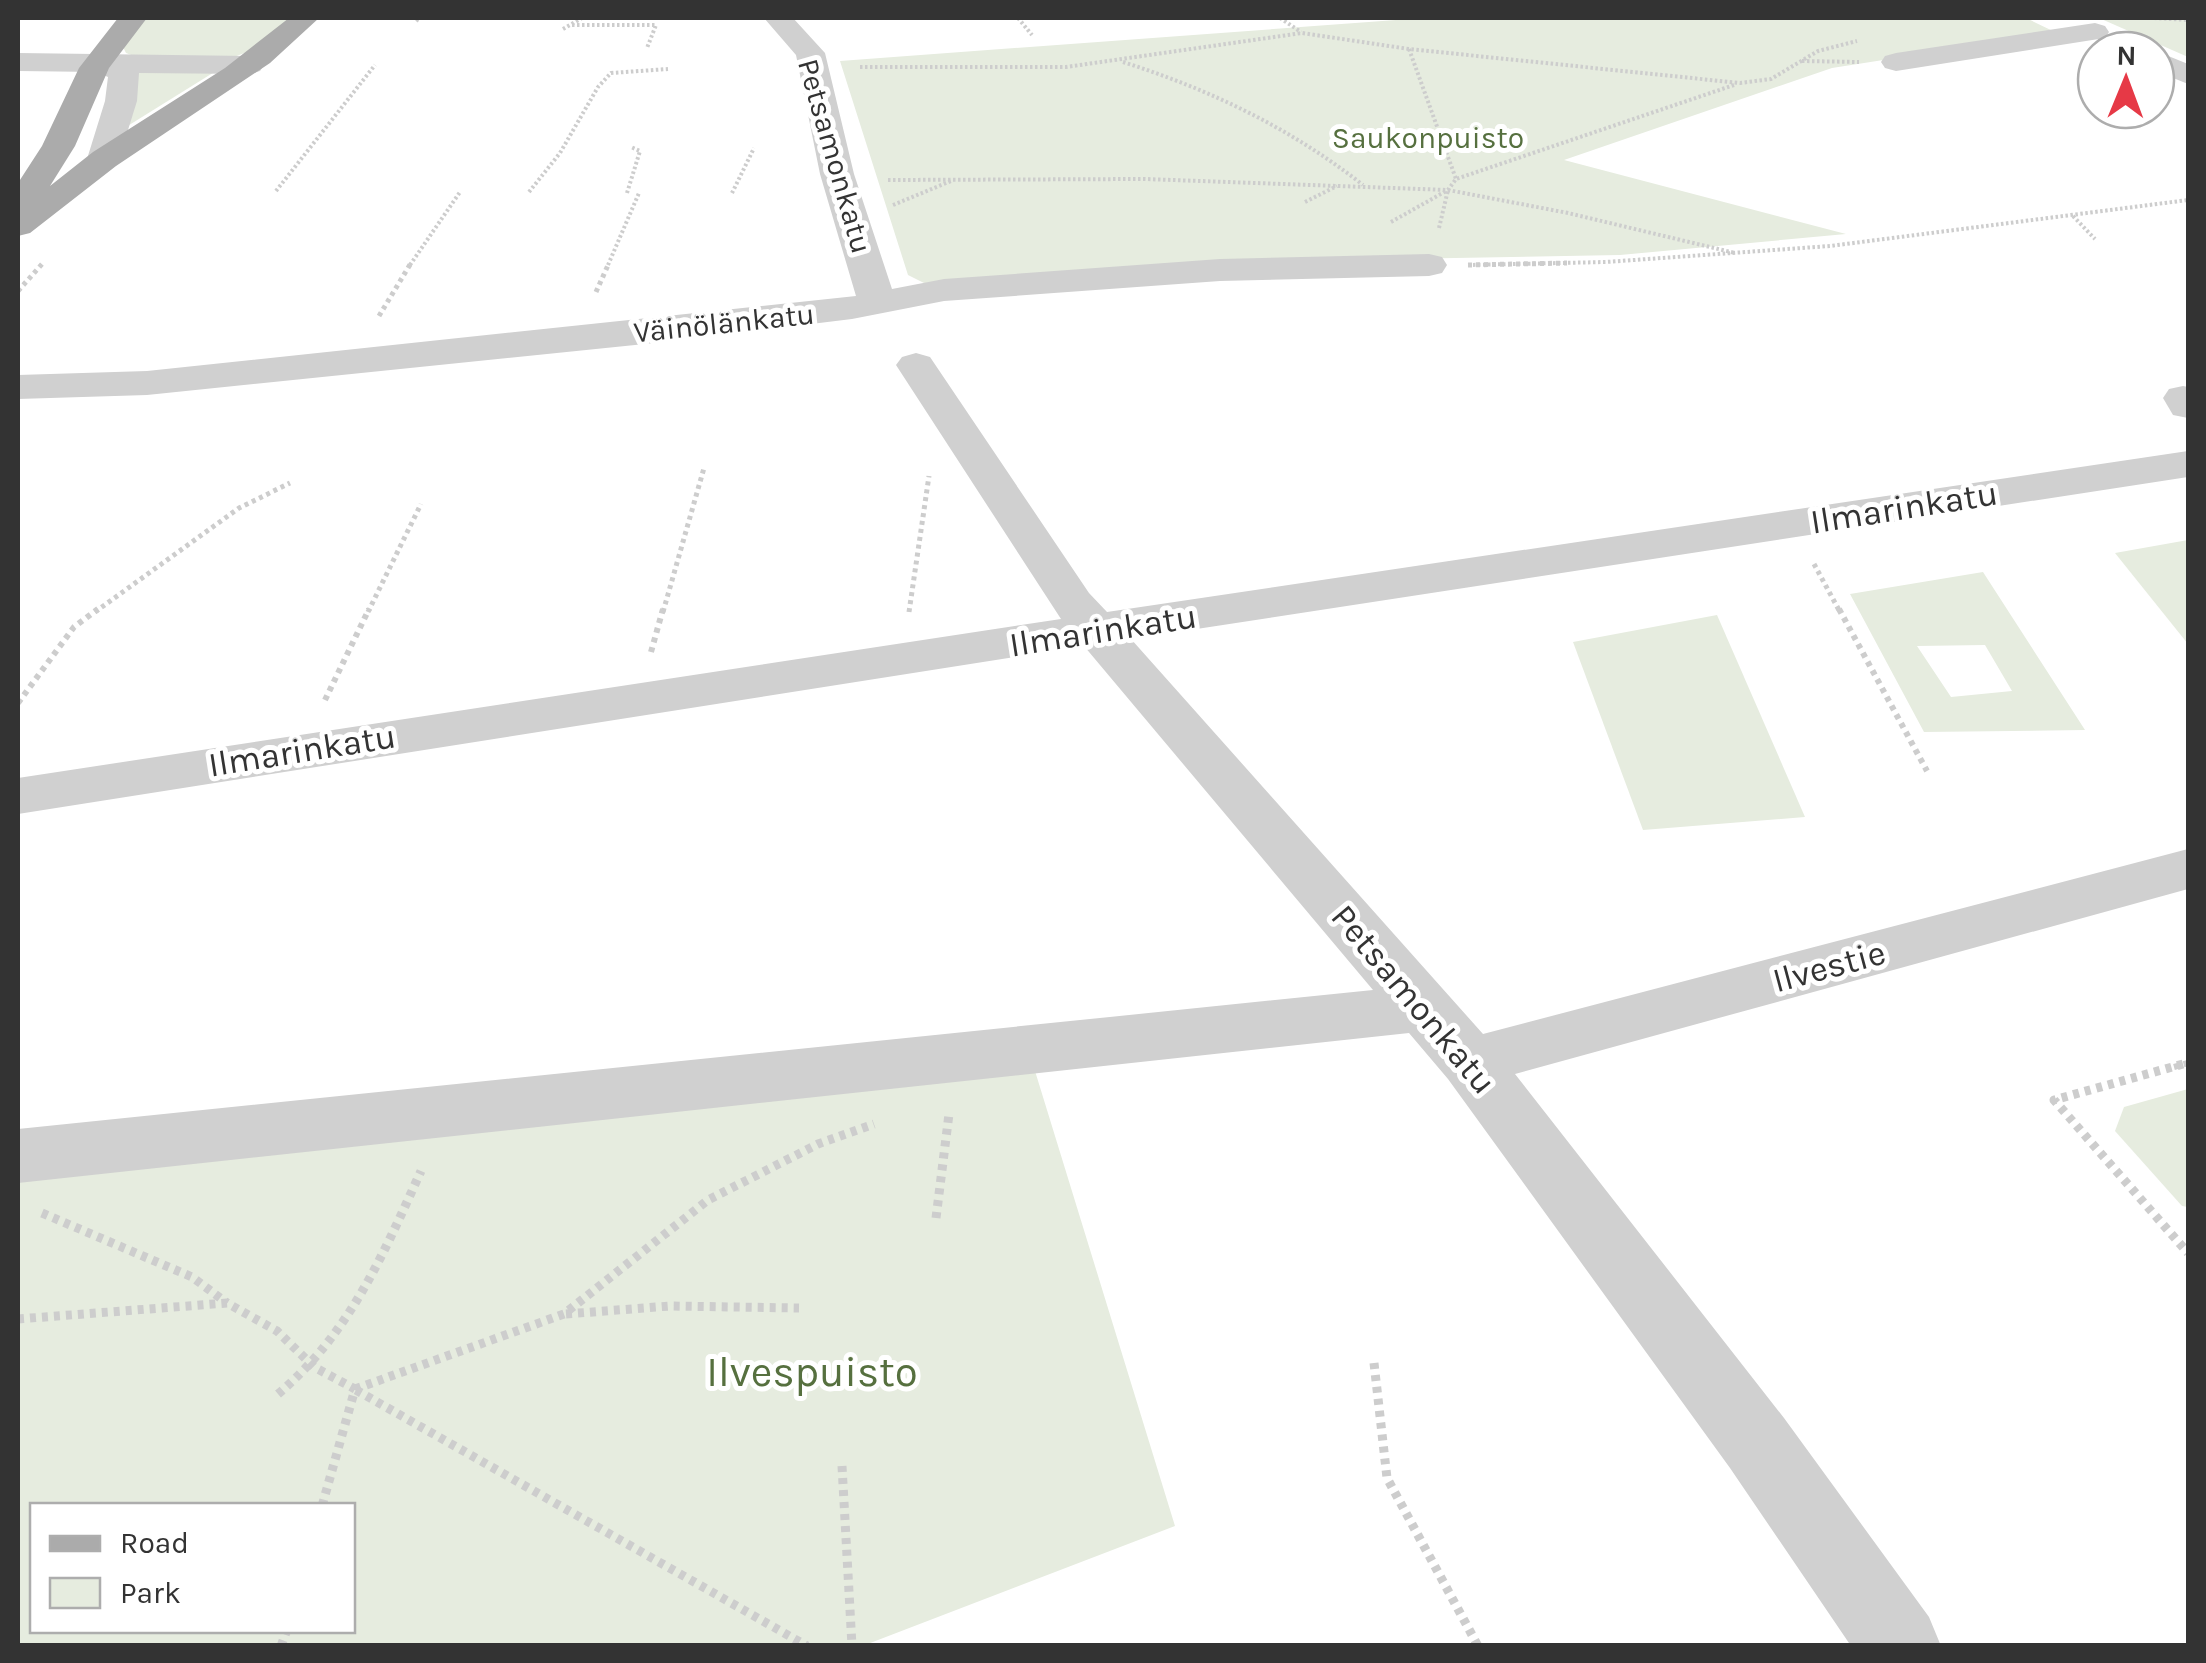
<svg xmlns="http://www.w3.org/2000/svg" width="2206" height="1663" font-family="Karla,sans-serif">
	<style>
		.green { fill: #e6ecdf; fill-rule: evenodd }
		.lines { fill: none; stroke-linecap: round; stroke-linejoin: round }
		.path-far3 { stroke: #cdcdcd; stroke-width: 4; stroke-dasharray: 2.5 2.5; stroke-linecap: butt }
		.path-far2 { stroke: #cdcdcd; stroke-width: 5; stroke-dasharray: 4 4; stroke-linecap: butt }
		.path-far1 { stroke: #cdcdcd; stroke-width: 6; stroke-dasharray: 5 5; stroke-linecap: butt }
		.path { stroke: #cdcdcd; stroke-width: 9; stroke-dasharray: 6 6; stroke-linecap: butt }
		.minor { fill: #d0d0d0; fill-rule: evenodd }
		.major { fill: #ababab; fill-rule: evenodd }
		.labels { text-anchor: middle; stroke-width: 10; stroke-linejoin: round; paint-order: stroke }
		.far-park-label { font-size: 30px; fill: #56703f; stroke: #fff }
		.far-street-label { font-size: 30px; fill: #333; stroke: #fff }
		.street-label { font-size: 35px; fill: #333; stroke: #fff }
		.near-park-label { font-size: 42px; fill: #56703f; stroke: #fff }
	</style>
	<rect width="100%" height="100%" fill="#fff"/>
	<g class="green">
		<polygon points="146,18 291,18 247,52 234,57 139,58 126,53 122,45"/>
		<polygon points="1423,18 2026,18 2057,33 1832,68 1564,160 1846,234 1620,255 1223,262 926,284 908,275 840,61"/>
		<polygon points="2099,18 2188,18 2188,57"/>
		<polygon points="136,71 216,71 126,127"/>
		<polygon points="2188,540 2188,644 2115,553"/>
		<path d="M 1983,572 L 2085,730 L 1924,732 L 1850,594 ZM 1985,645 L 2012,691 L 1951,697 L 1917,646 Z"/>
		<polygon points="1717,615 1805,817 1643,830 1573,642"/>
		<path d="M 1035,1071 L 1175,1526 L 865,1645 L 18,1645 L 18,1177 ZM 32,1506 L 352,1506 L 352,1630 L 32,1630 Z"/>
		<polygon points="2188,1089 2188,1207 2182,1206 2115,1131 2124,1107"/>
	</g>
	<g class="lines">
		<g class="path-far3">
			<polyline points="1018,18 1032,35"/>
			<polyline points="1280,18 1301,32"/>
			<polyline points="2154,18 2188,20"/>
			<polyline points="416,21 419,18"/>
			<polyline points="572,25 656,25 647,48"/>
			<polyline points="563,29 582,18"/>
			<polyline points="1409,49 1456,179"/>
			<polyline points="1802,61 1859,62"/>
			<path d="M 1123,62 C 1211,90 1290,128 1363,185"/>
			<polyline points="860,67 1066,67 1302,33 1409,49 1740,83 1771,79 1818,51 1857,41"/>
			<polyline points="888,180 1145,179 1448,190 1568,213 1735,253"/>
			<polyline points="276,191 375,65"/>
			<polyline points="529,192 560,153 598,87 611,73 668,69"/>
			<polyline points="627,193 640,151 631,147"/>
			<polyline points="732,193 754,148"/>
			<polyline points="1305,202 1337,186"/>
			<polyline points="893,205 951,181"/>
			<polyline points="2073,216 2095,239"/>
			<polyline points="1391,222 1448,190 1456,179 1734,85"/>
			<polyline points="1439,228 1448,190"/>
			<polyline points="410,265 460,192"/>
			<polyline points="608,265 639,193"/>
			<polyline points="1468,265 1606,262 1830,246 2188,200"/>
		</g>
		<g class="path-far2">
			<polyline points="1468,265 1567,263"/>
			<polyline points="18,291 42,264"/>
			<polyline points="596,292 609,263"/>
			<polyline points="379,316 411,263"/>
			<polyline points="1814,564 1840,612"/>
			<polyline points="95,612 239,508 290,483"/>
			<polyline points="368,612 421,504"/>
			<polyline points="663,612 704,468"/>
			<polyline points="909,612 929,476"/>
		</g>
		<g class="path-far1">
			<polyline points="1839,609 1927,771"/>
			<polyline points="651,652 663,609"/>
			<polyline points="325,700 369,609"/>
			<polyline points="18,703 74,627 98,609"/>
			<polyline points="2174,1067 2188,1063"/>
		</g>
		<g class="path">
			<polyline points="2183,1064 2054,1100 2188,1253"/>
			<polyline points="42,1213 192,1277 227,1303"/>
			<polyline points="936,1218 949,1114"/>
			<polyline points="566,1314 670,1306 799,1308"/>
			<polyline points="18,1319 227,1303 277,1331 314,1367 355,1389 322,1506"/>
			<polyline points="1374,1363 1387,1478 1478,1646"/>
			<polyline points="355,1389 564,1314 708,1200 818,1144 874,1124"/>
			<polyline points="356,1390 807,1646"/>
			<path d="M 278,1394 C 350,1333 383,1255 421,1171"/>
			<polyline points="842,1466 852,1646"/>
			<polyline points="281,1646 287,1630"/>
		</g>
		<g class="minor">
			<polygon points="764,18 793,18 825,53 854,174 892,289 944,279 1220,259 1429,254 1442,257 1447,265 1442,273 1429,276 1220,281 944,301 852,319 674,341 147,395 18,399 18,375 147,371 856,296 820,174 796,55"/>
			<polygon points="2095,23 2105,26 2109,32 2105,38 1896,71 1885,68 1881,62 1885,56 1896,53"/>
			<polygon points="2156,51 2188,64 2188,84 2156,71"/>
			<polygon points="18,53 249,56 260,59 264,65 260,71 249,74 139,73 137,101 119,159 115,166 91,166 87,159 105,101 108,77 97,72 18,71"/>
			<polygon points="916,353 930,357 1089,593 1107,612 2188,451 2188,477 1131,639 1483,1034 2188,849 2188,889 1515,1074 1784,1418 1929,1617 1941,1646 1851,1646 1730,1468 1448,1079 1409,1033 18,1183 18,1129 1373,990 1084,646 18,814 18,778 1061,619 896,365 902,357"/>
			<polygon points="2183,386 2188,387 2188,418 2173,415 2163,398 2169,389"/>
		</g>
		<polygon class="major" points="118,18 147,18 109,68 75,146 50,186 93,152 225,68 289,18 319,18 270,63 116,166 30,233 18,236 18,183 42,146 79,68"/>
	</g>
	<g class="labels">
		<g class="far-park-label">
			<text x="1428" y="148">Saukonpuisto</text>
		</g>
		<g class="far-street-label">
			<text transform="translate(835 156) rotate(74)" y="10">Petsamonkatu</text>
			<text transform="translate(724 323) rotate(-6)" y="10">Väinölänkatu</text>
		</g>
		<g class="street-label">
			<text transform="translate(1904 507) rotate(-9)" y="12">Ilmarinkatu</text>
			<text transform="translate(1103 630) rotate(-9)" y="12">Ilmarinkatu</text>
			<text transform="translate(302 750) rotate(-9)" y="12">Ilmarinkatu</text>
			<text transform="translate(1829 966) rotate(-15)" y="12">Ilvestie</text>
			<text transform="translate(1414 999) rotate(50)" y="12">Petsamonkatu</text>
		</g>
		<g class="near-park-label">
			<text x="812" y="1386">Ilvespuisto</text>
		</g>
	</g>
	<rect width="2206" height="1663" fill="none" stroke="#333333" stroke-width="40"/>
	<rect x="30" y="1503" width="325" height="130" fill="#ffffff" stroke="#adadad" stroke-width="2.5"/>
	<rect x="50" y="1536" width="50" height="15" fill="#ababab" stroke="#adadad" stroke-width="2.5"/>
	<text x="120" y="1553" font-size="30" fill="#333333">Road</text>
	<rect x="50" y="1578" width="50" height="30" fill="#e6ecdf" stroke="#adadad" stroke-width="2.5"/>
	<text x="120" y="1603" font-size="30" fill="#333333">Park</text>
	<g transform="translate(2126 80) rotate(1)"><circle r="48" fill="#ffffff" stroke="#adadad" stroke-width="2.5"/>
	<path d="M0-8L18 38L0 25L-18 38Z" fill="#e63946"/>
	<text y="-15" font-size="28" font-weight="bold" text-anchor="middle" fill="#333333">N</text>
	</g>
</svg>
